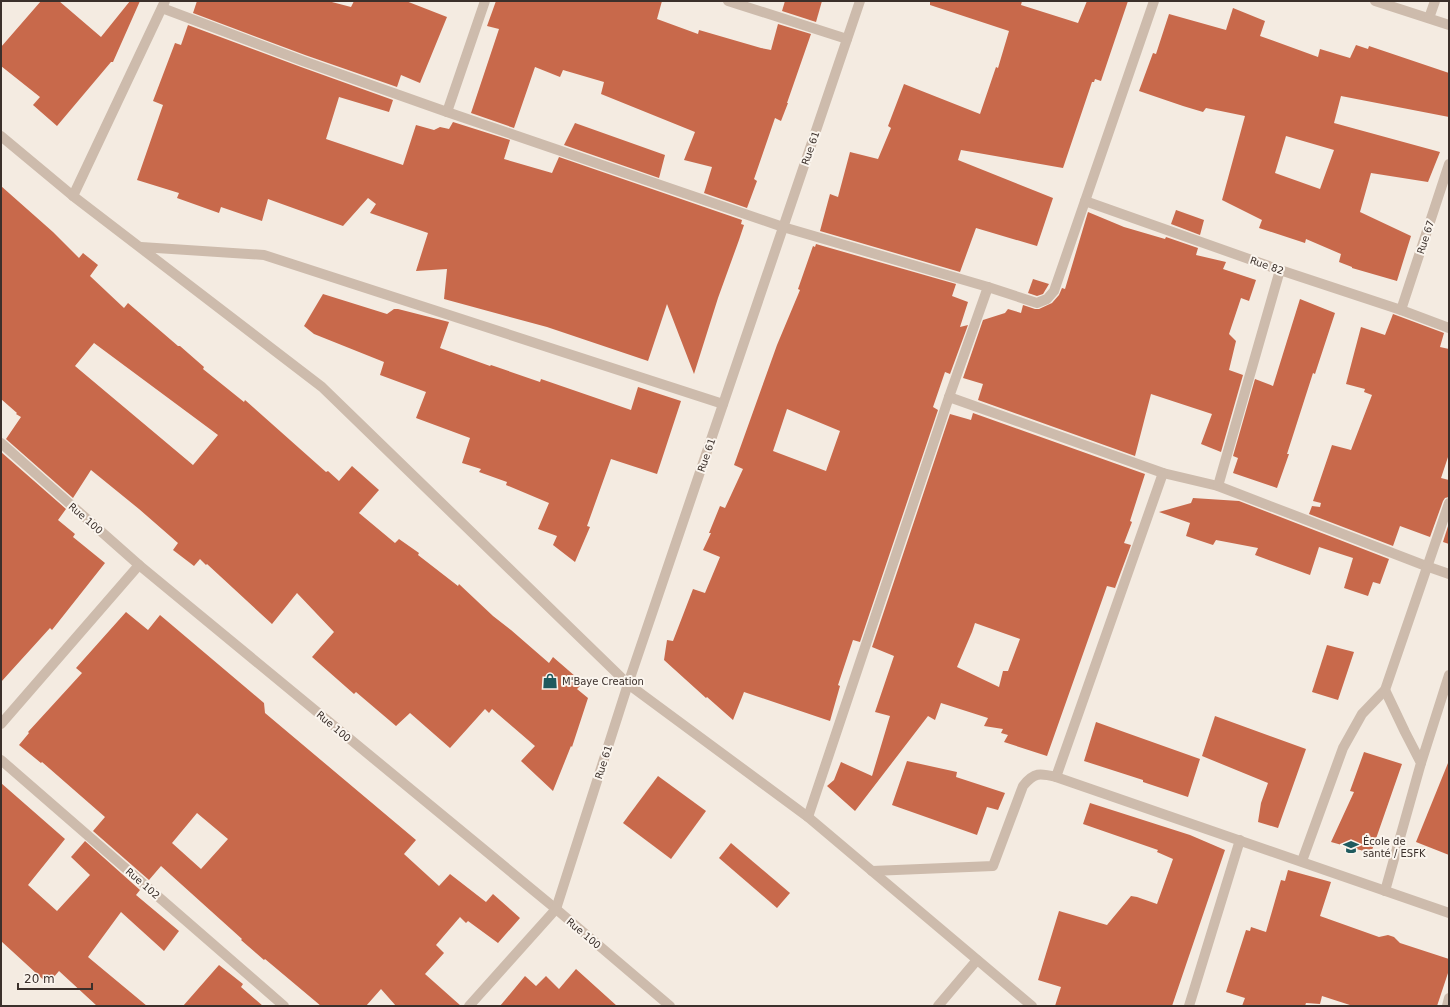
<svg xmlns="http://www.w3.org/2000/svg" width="1450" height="1007" font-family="'DejaVu Sans',sans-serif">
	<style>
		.building { fill: #c8694b; fill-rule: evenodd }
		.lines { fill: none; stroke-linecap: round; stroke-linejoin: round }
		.minor { stroke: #cdbbac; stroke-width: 10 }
		.labels { text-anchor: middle; stroke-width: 4; stroke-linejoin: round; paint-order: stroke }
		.street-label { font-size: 10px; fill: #3b302b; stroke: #fbf5ee }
		.poi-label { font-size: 10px; fill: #3b302b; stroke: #fbf5ee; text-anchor: start }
	</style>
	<rect width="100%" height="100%" fill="#f4ebe1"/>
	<g class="building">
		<polygon points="41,1 59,1 101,37 130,1 140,1 113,62 111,62 57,126 33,105 40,97 1,66 1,47"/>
		<polygon points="197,1 328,1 351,7 354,1 406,1 447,17 420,83 401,75 397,87 305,55 193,13"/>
		<polygon points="496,1 662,1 657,19 698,34 699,30 761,48 771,50 778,24 811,34 787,103 788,103 781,121 775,118 754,179 757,181 747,208 704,193 712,167 684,160 695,132 601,94 604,82 563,70 560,77 535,67 514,128 471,113 499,29 487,26"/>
		<polygon points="785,1 822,1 816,22 782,11"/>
		<polygon points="930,1 1022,1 1021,5 1078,23 1087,1 1128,1 1101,81 1095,79 1094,82 1092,82 1063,168 961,150 958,160 1053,198 1037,246 976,228 960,272 820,231 830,194 838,197 850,152 878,159 891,128 888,126 904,84 980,114 996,67 998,68 1009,31 930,5"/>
		<path d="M 1233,8 L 1265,21 L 1260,36 L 1318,57 L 1320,49 L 1350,58 L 1356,45 L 1368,49 L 1369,46 L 1449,73 L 1449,117 L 1341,96 L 1334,123 L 1440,152 L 1428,182 L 1371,173 L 1360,212 L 1411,236 L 1397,281 L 1352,268 L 1352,267 L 1339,262 L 1341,254 L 1306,239 L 1305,243 L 1259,228 L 1262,220 L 1222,200 L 1245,116 L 1206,108 L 1203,112 L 1183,106 L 1139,91 L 1153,53 L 1156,54 L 1169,14 L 1226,30 ZM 1286,136 L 1334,150 L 1320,189 L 1275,173 Z"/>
		<polygon points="188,25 301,67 393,100 389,112 339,97 326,139 403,165 416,125 434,130 440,127 449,129 453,122 510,140 504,159 552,173 559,157 742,220 741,224 744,225 739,240 718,298 694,374 667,304 648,361 547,327 444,299 447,269 416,271 428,233 370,213 376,204 368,198 343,226 268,199 262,221 221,207 219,213 177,198 179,193 137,180 163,105 153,101 175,43 181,45"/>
		<polygon points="575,123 665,155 659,178 564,145"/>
		<path d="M 1,186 L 53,232 L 79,258 L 83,253 L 98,265 L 90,276 L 124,308 L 128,303 L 178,346 L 180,346 L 204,367 L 203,369 L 244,402 L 245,400 L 326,472 L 328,471 L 339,481 L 352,466 L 379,490 L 359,513 L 395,543 L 399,539 L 419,553 L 418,555 L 458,586 L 459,584 L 493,616 L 511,630 L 549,663 L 553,657 L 583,683 L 577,689 L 588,698 L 572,747 L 571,746 L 553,791 L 521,761 L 535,746 L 492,709 L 489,713 L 485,709 L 450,748 L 410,713 L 396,726 L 356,692 L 354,694 L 312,657 L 334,632 L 297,593 L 272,624 L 207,564 L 206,565 L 200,559 L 194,566 L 173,550 L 178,543 L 139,509 L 91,470 L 73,498 L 6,439 L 21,417 L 16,414 L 17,413 L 1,399 ZM 94,343 L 218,435 L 193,465 L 75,366 Z"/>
		<polygon points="1176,210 1204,220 1200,235 1171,224"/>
		<polygon points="1088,212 1124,227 1165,239 1166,237 1198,248 1196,255 1226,262 1223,269 1256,280 1249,301 1241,298 1229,334 1236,341 1229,370 1243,375 1221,452 1201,444 1212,414 1151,394 1135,456 978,400 983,384 963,378 983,320 1005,313 1008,309 1021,313 1023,305 1035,309 1039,309 1052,303 1059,295 1062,288 1065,289"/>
		<path d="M 816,244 L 956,284 L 952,296 L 968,302 L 960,327 L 968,325 L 950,374 L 945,372 L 933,407 L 938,410 L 860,642 L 853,640 L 838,685 L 840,686 L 830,721 L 744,692 L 733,720 L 707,697 L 706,698 L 664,660 L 667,640 L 673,641 L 693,589 L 705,593 L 720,557 L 703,550 L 711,533 L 709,533 L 720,506 L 725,508 L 743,469 L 734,465 L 777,345 L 800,290 L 798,289 L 813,246 L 815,247 ZM 787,409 L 840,431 L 826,471 L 773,451 Z"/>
		<polygon points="1033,279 1049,284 1043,294 1037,296 1028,293"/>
		<polygon points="323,294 387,314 394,309 398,309 449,322 440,348 490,366 491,365 540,382 541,379 631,410 638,387 681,401 657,474 611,459 587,526 590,527 575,562 553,545 557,536 538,529 549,503 506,485 507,482 479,472 481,469 462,463 470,438 416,418 426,392 380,375 384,362 314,334 304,326"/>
		<polygon points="1300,299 1335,313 1315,374 1313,373 1287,454 1289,454 1277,488 1233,473 1238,458 1233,456 1255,379 1273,386"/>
		<polygon points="1393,314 1444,333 1440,347 1449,349 1449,454 1441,478 1449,480 1449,497 1445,498 1443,501 1430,537 1400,526 1393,546 1309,514 1312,506 1320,507 1321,503 1313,501 1332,445 1351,450 1372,395 1364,392 1365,389 1346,384 1361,327 1385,335"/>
		<path d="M 973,413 L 1145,474 L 1130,521 L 1132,522 L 1124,543 L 1131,545 L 1115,588 L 1107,586 L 1047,756 L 1004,742 L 1008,735 L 1001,733 L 1003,729 L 984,726 L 988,718 L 941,703 L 935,720 L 928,716 L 855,811 L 827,786 L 834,780 L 841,762 L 872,776 L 890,716 L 875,712 L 894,656 L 872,647 L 950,414 L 971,420 ZM 975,623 L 1020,639 L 1008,671 L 1003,671 L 999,687 L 957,667 L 972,632 Z"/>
		<polygon points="1,452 66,509 58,520 75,534 73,537 105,563 52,630 50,628 1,682"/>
		<polygon points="1193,498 1239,501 1389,559 1380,584 1373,582 1368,596 1344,588 1353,558 1319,547 1310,575 1255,555 1258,548 1216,540 1213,545 1186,536 1190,523 1159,512 1191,503"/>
		<polygon points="1449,523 1449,544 1443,542"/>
		<path d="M 126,612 L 148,630 L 160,615 L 264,703 L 265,713 L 416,840 L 404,854 L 439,886 L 450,874 L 486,902 L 493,894 L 520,918 L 498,943 L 468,921 L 466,923 L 460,917 L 436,945 L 444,953 L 425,974 L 461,1006 L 396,1006 L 381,989 L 366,1006 L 321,1006 L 265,959 L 264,960 L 241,940 L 242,939 L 161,866 L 149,880 L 93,831 L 105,817 L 42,762 L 41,763 L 19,745 L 29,733 L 28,732 L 82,673 L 76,668 ZM 197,813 L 228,839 L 201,869 L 172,843 Z"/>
		<polygon points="1327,645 1354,652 1338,700 1312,692"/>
		<polygon points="1215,716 1306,749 1278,828 1258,822 1261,803 1268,783 1202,756"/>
		<polygon points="1096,722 1200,759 1188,797 1143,782 1143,780 1084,761"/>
		<polygon points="1364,752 1402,764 1371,853 1331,842 1354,792 1350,791"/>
		<polygon points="907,761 957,772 956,777 1005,793 998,810 987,807 977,835 892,805"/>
		<polygon points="1448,763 1449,763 1449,855 1416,842"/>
		<polygon points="658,776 706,811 671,859 623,823"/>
		<polygon points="1,783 65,839 28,885 57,911 90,875 71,857 85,841 140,890 136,895 179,931 164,951 121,912 88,957 147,1006 97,1006 59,971 48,984 1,941"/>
		<polygon points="1090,803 1190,835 1225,850 1172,1006 1055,1006 1061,987 1038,980 1059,911 1107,925 1131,896 1137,897 1157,904 1173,859 1157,852 1158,850 1083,824"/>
		<polygon points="731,843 790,893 777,908 719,858"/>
		<polygon points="1288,870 1331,882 1320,916 1379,937 1388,935 1394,937 1400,943 1449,959 1449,970 1437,1006 1353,1006 1322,996 1320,1004 1306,1003 1305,1006 1242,1006 1245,998 1226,992 1246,930 1250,931 1251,927 1266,932 1281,880 1285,881"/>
		<polygon points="219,965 243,984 241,987 263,1006 183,1006"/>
		<polygon points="576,969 617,1006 500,1006 525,976 536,986 546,976 559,989"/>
	</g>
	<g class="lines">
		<g class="minor">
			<polyline points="728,1 847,39"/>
			<polyline points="1375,1 1449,25"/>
			<polyline points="162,8 303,61 447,112 783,227 988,287 1037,303 1047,299 1054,291 1154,1"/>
			<polyline points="1429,18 1435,1"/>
			<polyline points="447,112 485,1"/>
			<polyline points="1,136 73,196 322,387 628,684 808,817 1032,1006"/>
			<polyline points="73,196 165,1"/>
			<polyline points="1085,201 1280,270 1401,310 1449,328"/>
			<polyline points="141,247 264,255 723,404"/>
			<polyline points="1401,310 1449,164"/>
			<polyline points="949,397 1163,473 1218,486 1426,566 1449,574"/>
			<polyline points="1,443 139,565 556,909 670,1006"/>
			<polyline points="1218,486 1280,270"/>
			<polyline points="1,724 139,565"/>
			<polyline points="1,760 284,1006"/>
			<polyline points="1421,763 1449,675"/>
			<polyline points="1056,777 1163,473"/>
			<polyline points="808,817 949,397 988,287"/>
			<polyline points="1302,861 1343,748 1362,714 1385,690 1449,503"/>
			<path d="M 872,871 L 993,866 L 1023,786 C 1034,772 1040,773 1056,777 L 1449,913"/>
			<polyline points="1385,891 1421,763 1405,732 1385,690"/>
			<polyline points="469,1006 556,909 628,684 860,1"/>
			<polyline points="938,1006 977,960"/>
			<polyline points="1189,1006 1240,840"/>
			<polyline points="1447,1006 1449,998"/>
		</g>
	</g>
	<defs>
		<symbol id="shop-bare" viewBox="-9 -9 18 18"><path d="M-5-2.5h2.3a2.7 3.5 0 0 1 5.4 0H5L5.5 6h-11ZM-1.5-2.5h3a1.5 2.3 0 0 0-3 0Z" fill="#1f5a5e" stroke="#fbf5ee" stroke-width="2.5" paint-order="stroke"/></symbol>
		<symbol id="school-bare" viewBox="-9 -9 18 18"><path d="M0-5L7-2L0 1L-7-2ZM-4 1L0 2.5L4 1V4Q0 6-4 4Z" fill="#1f5a5e" stroke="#fbf5ee" stroke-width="2.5" paint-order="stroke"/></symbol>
	</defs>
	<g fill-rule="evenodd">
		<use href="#shop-bare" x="539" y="670" width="22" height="22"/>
		<use href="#school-bare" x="1340" y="836" width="22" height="22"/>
	</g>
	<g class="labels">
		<g class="street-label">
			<text transform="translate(810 148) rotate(-71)" y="4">Rue 61</text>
			<text transform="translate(1425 237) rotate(-72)" y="4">Rue 67</text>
			<text transform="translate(1267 265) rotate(19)" y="4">Rue 82</text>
			<text transform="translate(706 455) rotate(-71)" y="4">Rue 61</text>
			<text transform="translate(86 518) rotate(41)" y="4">Rue 100</text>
			<text transform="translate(334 726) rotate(40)" y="4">Rue 100</text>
			<text transform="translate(603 762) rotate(-72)" y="4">Rue 61</text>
			<text transform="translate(143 883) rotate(41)" y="4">Rue 102</text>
			<text transform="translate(584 933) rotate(40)" y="4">Rue 100</text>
		</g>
		<g class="poi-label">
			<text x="562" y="685">M'Baye Creation</text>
			<text x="1363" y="845">École de<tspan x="1363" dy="12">santé / ESFK</tspan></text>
		</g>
	</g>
	<rect width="1450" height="1007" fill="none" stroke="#3b302b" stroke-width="4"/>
	<path d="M18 983v6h74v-6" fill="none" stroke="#3b302b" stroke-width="2"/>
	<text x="24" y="983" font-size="12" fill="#3b302b" stroke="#fbf5ee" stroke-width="3" paint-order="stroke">20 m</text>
</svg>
